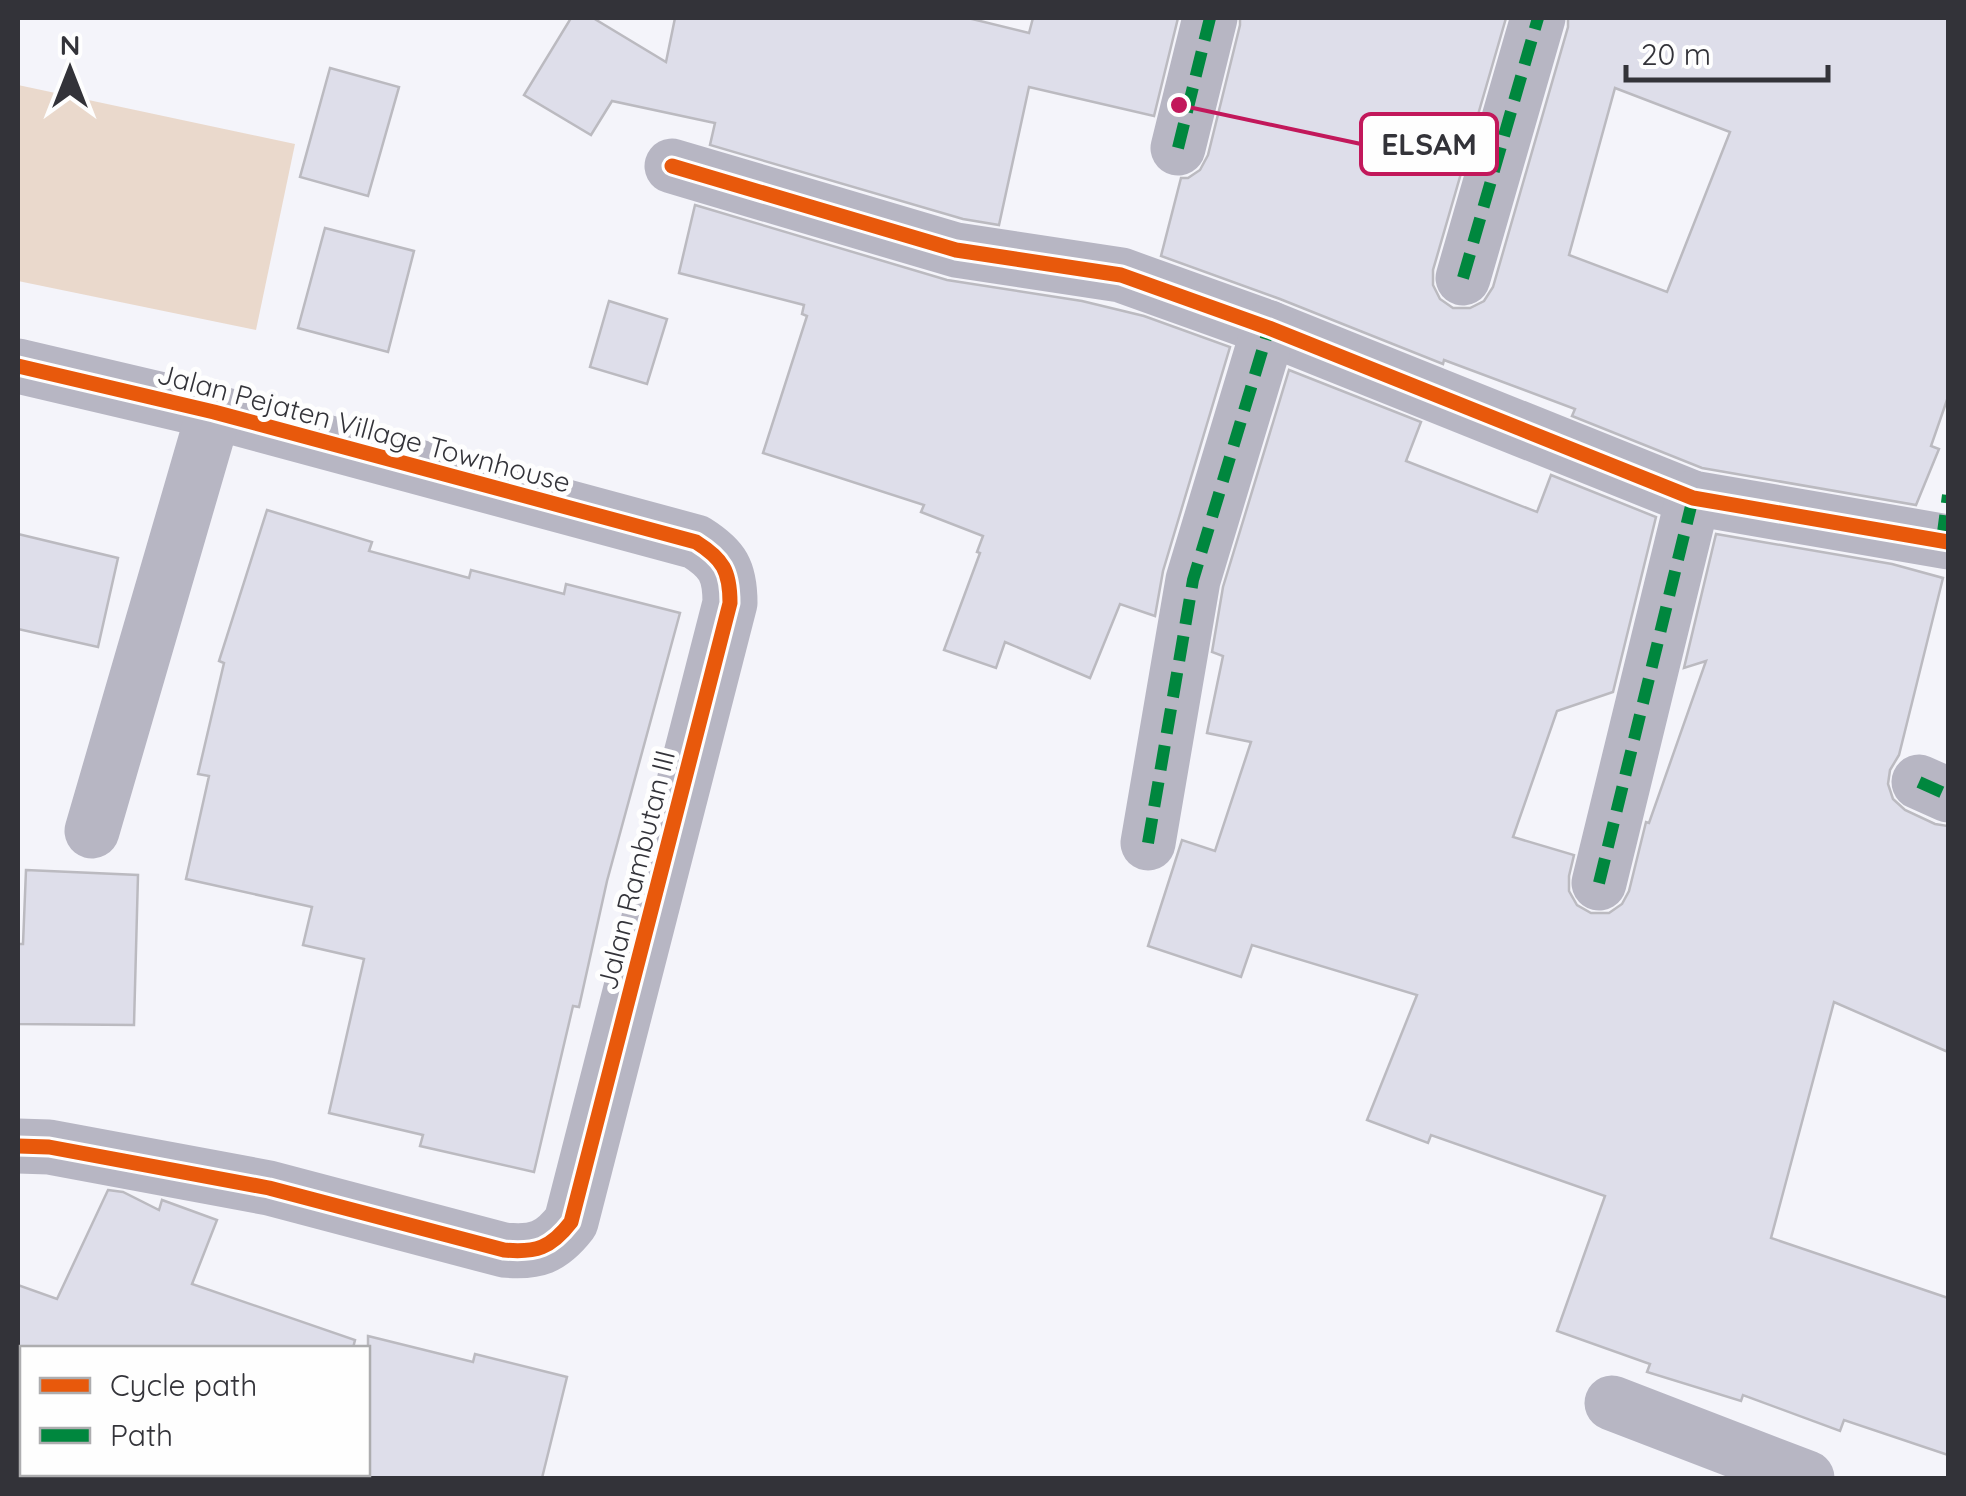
<svg xmlns="http://www.w3.org/2000/svg" width="1966" height="1496" font-family="Quicksand,sans-serif">
	<style>
		.green { fill: #ead9cc }
		.building { fill: #dedeea; stroke: #bbbac0; stroke-width: 2.5; fill-rule: evenodd }
		.lines { fill: none; stroke-linecap: round; stroke-linejoin: round }
		.minor { stroke: #b7b6c3; stroke-width: 55 }
		.quiet { stroke: #00873e; stroke-width: 12; stroke-dasharray: 25 12; stroke-linecap: butt }
		.cycleway-casing { stroke: #fefefe; stroke-width: 21 }
		.cycleway { stroke: #e8590c; stroke-width: 15 }
		.labels { text-anchor: middle; stroke-width: 10; stroke-linejoin: round; paint-order: stroke }
		.street-label { font-size: 28px; fill: #333339; stroke: #fefefe }
		.leader { fill: none; stroke: #c2185b; stroke-width: 4 }
		.callout-dot { fill: #c2185b; stroke: #fefefe; stroke-width: 4 }
		.callout { fill: #fefefe; stroke: #c2185b; stroke-width: 4 }
		.callout-label { font-size: 30px; text-anchor: middle; font-weight: bold; fill: #333339 }
	</style>
	<rect width="100%" height="100%" fill="#f4f4fa"/>
	<polygon class="green" points="18,85 295,144 256,330 18,281"/>
	<g class="building">
		<polygon points="571,18 593,18 666,62 675,18 968,18 1029,33 1033,18 1178,18 1154,116 1029,87 999,225 963,219 710,145 715,123 710,122 612,101 591,135 524,95"/>
		<path d="M 1240,18 L 1506,18 L 1433,270 L 1433,285 L 1440,299 L 1453,308 L 1470,308 L 1484,301 L 1493,287 L 1568,27 L 1568,18 L 1948,18 L 1948,397 L 1931,446 L 1939,449 L 1916,505 L 1702,468 L 1572,416 L 1575,409 L 1444,360 L 1443,364 L 1280,299 L 1161,256 L 1181,178 L 1188,178 L 1200,170 L 1208,155 L 1240,25 ZM 1615,88 L 1730,132 L 1667,292 L 1569,255 Z"/>
		<polygon points="330,68 399,87 368,196 300,177"/>
		<polygon points="695,205 947,280 1082,301 1144,316 1230,347 1163,571 1155,616 1120,604 1090,678 1005,642 996,668 944,650 980,553 977,552 983,536 921,512 924,505 763,453 807,316 802,314 804,305 679,273"/>
		<polygon points="325,228 414,251 388,352 298,328"/>
		<polygon points="609,301 667,319 647,384 590,367"/>
		<polygon points="1289,370 1421,422 1406,461 1537,512 1551,475 1656,517 1613,692 1557,711 1513,837 1574,855 1569,876 1569,891 1577,905 1591,913 1609,913 1622,904 1629,891 1646,822 1649,823 1706,661 1684,668 1716,534 1892,564 1943,578 1899,755 1890,770 1888,784 1893,799 1905,810 1935,824 1948,826 1948,1052 1834,1002 1771,1238 1948,1298 1948,1455 1844,1420 1840,1431 1743,1395 1741,1401 1647,1372 1650,1364 1557,1331 1605,1196 1431,1135 1428,1143 1367,1120 1417,995 1252,945 1241,977 1148,946 1182,840 1215,851 1251,742 1207,733 1223,656 1212,652 1223,587"/>
		<polygon points="267,510 372,542 369,551 469,578 471,570 564,594 566,584 680,613 607,881 579,1007 573,1006 534,1172 420,1146 423,1135 329,1113 364,959 303,945 312,907 186,879 209,776 198,774 224,663 219,661"/>
		<polygon points="18,534 118,558 98,647 18,629"/>
		<polygon points="26,870 138,875 134,1025 18,1024 18,944 23,944"/>
		<polygon points="108,1190 123,1192 159,1210 162,1200 217,1220 192,1284 355,1340 353,1348 18,1348 18,1285 57,1299"/>
		<polygon points="368,1336 473,1362 475,1354 567,1377 542,1478 368,1478"/>
	</g>
	<g class="lines">
		<g class="minor">
			<polyline points="1178,148 1210,18"/>
			<polyline points="672,166 956,250 1121,275 1269,328 1693,498 1948,542"/>
			<polyline points="1463,278 1538,18"/>
			<path d="M 18,366 L 214,412 L 696,542 C 723,559 730,571 730,603 L 571,1222 C 551,1248 536,1253 504,1250 L 269,1188 L 49,1147 L 18,1146"/>
			<polyline points="1919,782 1948,795"/>
			<polyline points="92,831 214,412"/>
			<polyline points="1148,843 1193,580 1269,328"/>
			<polyline points="1599,883 1693,498"/>
			<polyline points="1612,1403 1807,1478"/>
		</g>
		<g class="quiet">
			<polyline points="1178,148 1210,18"/>
			<polyline points="1463,278 1538,18"/>
			<polyline points="1942,540 1948,495"/>
			<polyline points="1919,782 1948,795"/>
			<polyline points="1148,843 1193,580 1269,328"/>
			<polyline points="1599,883 1693,498"/>
		</g>
		<defs>
			<g id="cycleway">
				<polyline points="672,166 956,250 1121,275 1269,328 1693,498 1948,542"/>
				<path d="M 18,366 L 214,412 L 696,542 C 723,559 730,571 730,603 L 571,1222 C 551,1248 536,1253 504,1250 L 269,1188 L 49,1147 L 18,1146"/>
			</g>
		</defs>
		<use href="#cycleway" class="cycleway-casing"/>
		<use href="#cycleway" class="cycleway"/>
	</g>
	<g class="labels">
		<g class="street-label">
			<text transform="translate(364 428) rotate(15)" y="10">Jalan Pejaten Village Townhouse</text>
			<text transform="translate(636 870) rotate(-76)" y="10">Jalan Rambutan III</text>
		</g>
	</g>
	<path class="leader" d="M1179 105L1361 144"/>
	<circle class="callout-dot" cx="1179" cy="105" r="10"/>
	<rect class="callout" x="1361" y="114" width="136" height="60" rx="10"/>
	<g class="callout-label">
		<text x="1429" y="155">ELSAM</text>
	</g>
	<rect width="1966" height="1496" fill="none" stroke="#333339" stroke-width="40"/>
	<rect x="20" y="1346" width="350" height="130" fill="#fefefe" stroke="#adadaf" stroke-width="2.5"/>
	<rect x="40" y="1378" width="50" height="15" fill="#e8590c" stroke="#adadaf" stroke-width="2.5"/>
	<text x="110" y="1396" font-size="30" fill="#333339">Cycle path</text>
	<rect x="40" y="1428" width="50" height="15" fill="#00873e" stroke="#adadaf" stroke-width="2.5"/>
	<text x="110" y="1446" font-size="30" fill="#333339">Path</text>
	<g transform="translate(70 70)" stroke="#fefefe" stroke-width="8" paint-order="stroke">
	<path d="M0-8L18 38L0 25L-18 38Z" fill="#333339"/>
	<text y="-15" font-size="28" font-weight="bold" text-anchor="middle" fill="#333339">N</text>
	</g>
	<path d="M1626 65v15h202v-15" fill="none" stroke="#333339" stroke-width="5"/>
	<text x="1641" y="65" font-size="30" fill="#333339" stroke="#fefefe" stroke-width="8" paint-order="stroke">20 m</text>
</svg>
